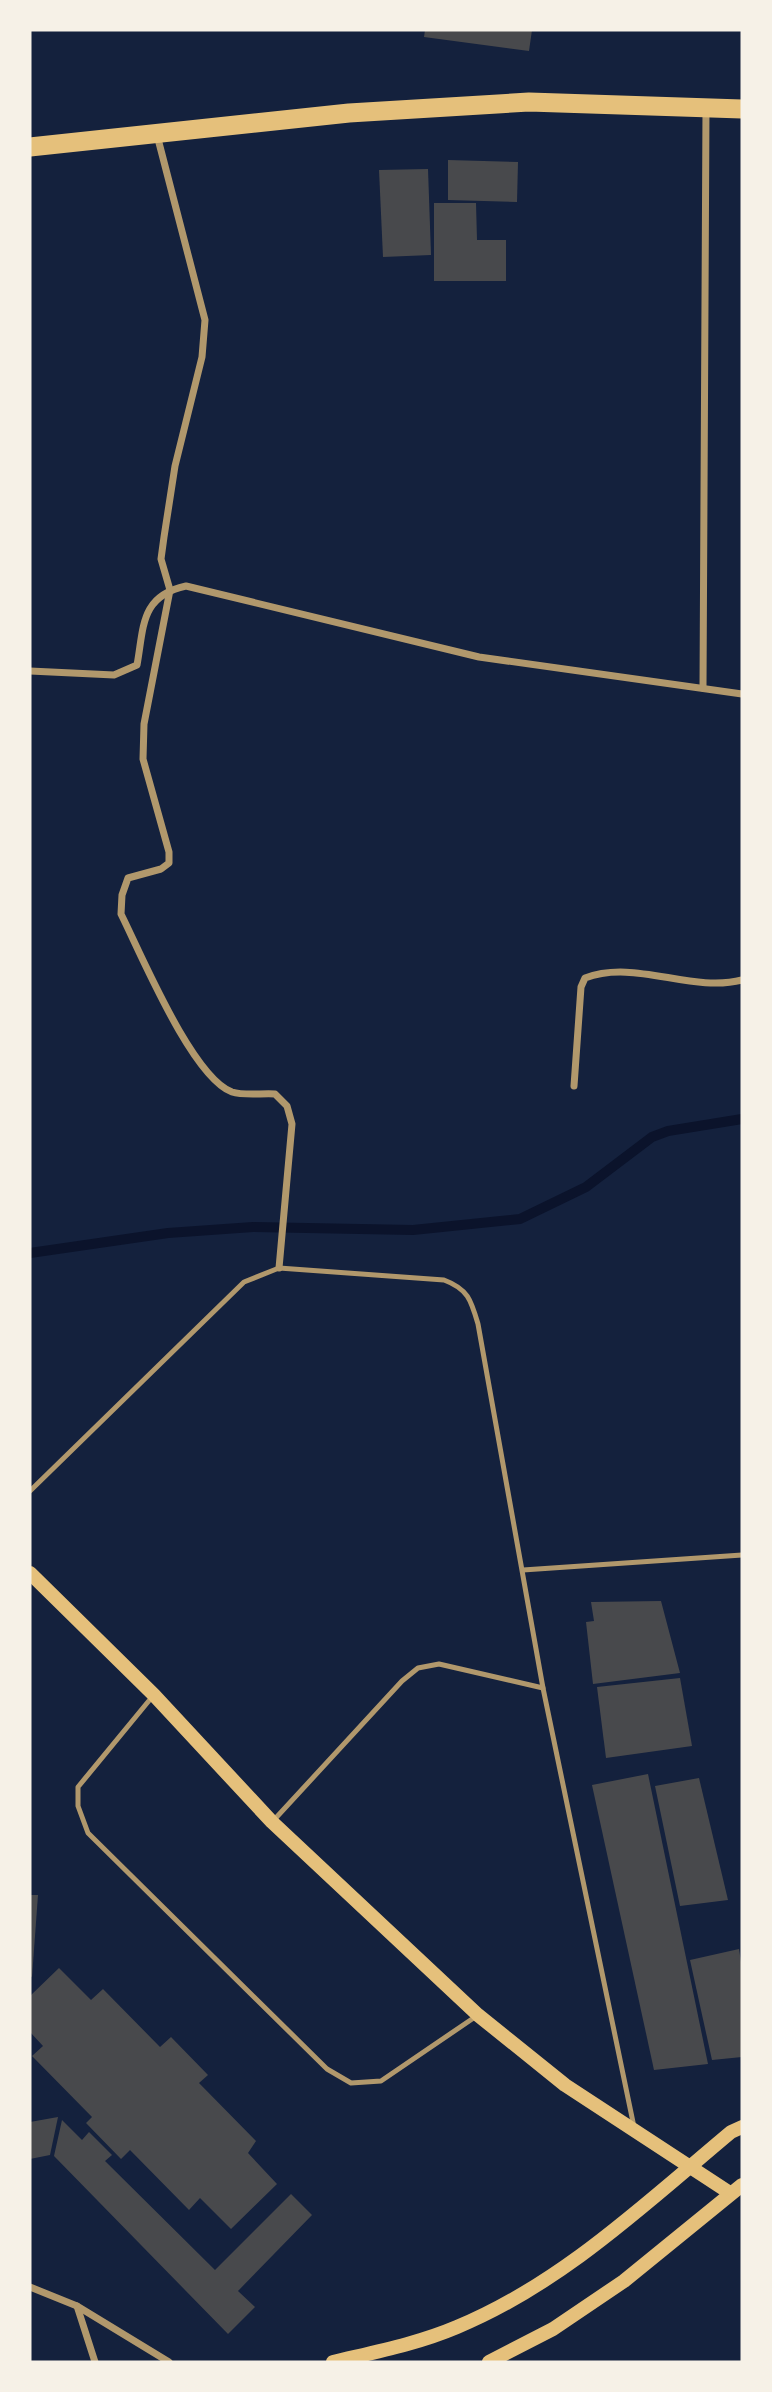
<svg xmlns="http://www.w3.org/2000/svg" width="772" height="2392" font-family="Commissioner,sans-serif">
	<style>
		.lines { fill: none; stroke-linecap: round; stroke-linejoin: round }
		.stream { stroke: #0b132b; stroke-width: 10 }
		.building { fill: #48494c }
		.service { stroke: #b1986c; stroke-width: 5 }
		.minor { stroke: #b1986c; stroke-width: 7 }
		.secondary { stroke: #e5c07b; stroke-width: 14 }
		.trunk { stroke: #e5c07b; stroke-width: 19 }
	</style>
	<rect width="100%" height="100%" fill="#14213d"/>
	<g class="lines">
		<polyline class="stream" points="30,1253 168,1233 253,1227 413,1230 520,1219 586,1187 652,1137 668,1131 742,1119"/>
	</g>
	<g class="building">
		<polygon points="425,30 532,30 529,51 424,37"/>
		<polygon points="448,160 518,162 517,202 448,200"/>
		<polygon points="428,169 431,255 383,257 379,170"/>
		<polygon points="434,203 476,203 477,240 506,240 506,281 434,281"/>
		<polygon points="661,1601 680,1673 593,1684 586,1622 594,1621 591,1602"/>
		<polygon points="680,1678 692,1746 606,1758 597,1687"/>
		<polygon points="648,1774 708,2064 654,2070 592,1785"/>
		<polygon points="699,1778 728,1900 680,1906 655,1786"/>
		<polygon points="30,1895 38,1895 32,1977 30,1976"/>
		<polygon points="739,1949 742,1968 742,2057 712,2060 690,1960"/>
		<polygon points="59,1968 91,2000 103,1989 160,2047 171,2037 208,2075 199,2083 256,2141 248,2153 277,2184 231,2229 200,2198 189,2210 130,2150 121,2159 86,2123 92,2117 32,2056 43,2046 30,2032 30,1996"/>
		<polygon points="58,2117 50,2155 30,2159 30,2122"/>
		<polygon points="62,2120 82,2140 89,2132 112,2155 105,2161 215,2270 291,2194 312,2215 238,2291 255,2307 228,2334 54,2156"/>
	</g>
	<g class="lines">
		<g class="service">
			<path d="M 30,1491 L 244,1282 L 279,1268 L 444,1280 C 468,1289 471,1300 478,1324 L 543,1688 L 634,2127"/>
			<polyline points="523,1570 742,1555"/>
			<polyline points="152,1697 78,1787 78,1806 88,1833 327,2069 351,2083 381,2081 475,2017"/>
			<polyline points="273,1821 402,1681 418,1668 439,1664 543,1688"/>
		</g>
		<g class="minor">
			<path d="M 157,135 L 205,320 L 202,357 L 175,466 L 164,537 L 161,559 L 170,590 L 144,724 L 143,759 L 169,852 L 169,863 L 161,869 L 128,878 L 122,895 L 121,914 C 141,954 192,1077 232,1092 C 244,1096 263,1093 275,1094 L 287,1106 L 292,1124 L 279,1268"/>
			<path d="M 30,671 L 114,675 L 137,665 C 144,627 140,596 186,586 L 479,657 L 742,694"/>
			<polyline points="703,688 706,108"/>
			<path d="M 574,1086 L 581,987 L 585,978 C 635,959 691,993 742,980"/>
			<polyline points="30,2287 77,2306 169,2362"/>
			<polyline points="77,2306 95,2362"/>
		</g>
		<g class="secondary">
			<polyline points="30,1573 154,1695 272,1822 478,2015 565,2085 730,2193"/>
			<path d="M 333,2362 C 375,2352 417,2344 457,2327 C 561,2284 646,2203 731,2132 L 742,2127"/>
			<polyline points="489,2362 553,2329 624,2281 742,2185"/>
		</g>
		<polyline class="trunk" points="30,147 349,113 529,102 742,109"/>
	</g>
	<rect width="772" height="2392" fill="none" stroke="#f6f1e7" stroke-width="63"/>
</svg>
